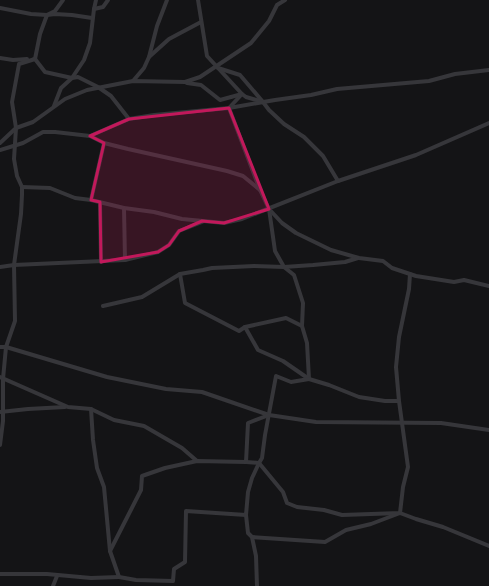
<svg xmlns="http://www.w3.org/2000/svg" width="489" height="586" font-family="Montserrat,sans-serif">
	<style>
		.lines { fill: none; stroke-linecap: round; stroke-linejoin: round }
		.street { stroke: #36363a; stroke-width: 4 }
		.marked { fill: #c2185b; fill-opacity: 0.2; stroke: #c2185b; stroke-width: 3; stroke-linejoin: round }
	</style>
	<rect width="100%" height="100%" fill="#141416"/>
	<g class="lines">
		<g class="street">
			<polyline points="198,0 207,56 242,94 229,108 260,190"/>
			<polyline points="0,8 31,14 47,15 55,14 72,15 92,18"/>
			<polyline points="94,9 103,7 108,0"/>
			<polyline points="149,57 169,39 201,22"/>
			<polyline points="0,58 13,60 27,59"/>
			<polyline points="34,59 35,59 45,72 72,78 78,77 98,87 111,96 129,119"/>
			<polyline points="218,68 240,75 263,102 269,110 284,124 304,137 323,156 338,181"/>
			<polyline points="133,81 144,68 149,57 157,26 167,0"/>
			<polyline points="187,83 201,85 220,100 242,94 246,97 260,101"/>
			<polyline points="54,106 61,88 72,78 84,60 90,43 94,9 96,0"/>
			<polyline points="90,136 129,119 154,115 229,108 275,100 311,95 337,89 429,81 455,74 489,70"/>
			<polyline points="0,143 16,128 33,122 65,99 87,90 133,81 185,82 200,77 251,43 269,21 277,5 285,0"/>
			<polyline points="0,150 23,143 43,132 55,132 90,136 104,143 128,149 227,171 243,176 260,190 269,209 282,223 296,233 331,250 359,258 383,261 392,268 416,276 454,282 464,280 489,286"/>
			<polyline points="22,187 50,188 75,198 91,200 124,208 154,212 182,219 224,223 242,219 338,181 416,155 489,123"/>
			<polyline points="91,200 104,143"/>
			<polyline points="100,202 101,262"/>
			<polyline points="124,208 125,260"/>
			<polyline points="269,209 275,251 284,267 294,275 303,303 302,326 307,343 309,379"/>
			<polyline points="0,267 14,265 125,260 158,252 169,245 179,231 202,222"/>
			<polyline points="180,274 185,303 239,331 245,327 258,350 283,361 309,379 329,385 359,397 385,401 399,401"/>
			<polyline points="103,306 142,297 180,274 203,270 212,268 254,266 284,267 313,265 345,262 358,258"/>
			<polyline points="245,327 286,318 302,326"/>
			<polyline points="0,347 6,347 107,377 166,389 202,392 269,415 316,422 441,423 489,430"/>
			<polyline points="0,377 68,407 91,409 114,420 144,426 182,448 197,461"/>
			<polyline points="91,409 93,440 97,468 104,487 110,551 119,577 136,580 173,581 174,569 185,562 186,511 246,515 248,492 252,478 259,463 262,458 265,435 276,376 291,382 309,379"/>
			<polyline points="0,412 28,409 65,407"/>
			<polyline points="0,445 3,421 3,379 6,347 15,321 14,265 21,214 22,195 22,187 17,176 14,159 16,128 12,102 19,64 35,59 40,34 47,15 55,11 63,0"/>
			<polyline points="246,462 259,463 283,492 287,503 297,507 324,510 342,515 400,513 403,487 408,467 399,401 396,367 399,337 409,289 410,274"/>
			<polyline points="246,515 248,533 252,537 256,556 257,586"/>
			<polyline points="252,537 325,542 346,530 371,524 400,513 416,519 443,527 489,546"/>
			<polyline points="110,551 141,490 142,476 165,468 197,461 246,462 248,423 269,415"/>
			<polyline points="0,574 47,574 91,578 119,577"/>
			<polyline points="53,586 57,576"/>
		</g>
	</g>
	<path class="marked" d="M 229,108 L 269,209 L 224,223 L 202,221 L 179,231 L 169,245 L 158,252 L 101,262 L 100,202 L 91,200 L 104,143 L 90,136 L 129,119 Z"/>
</svg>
